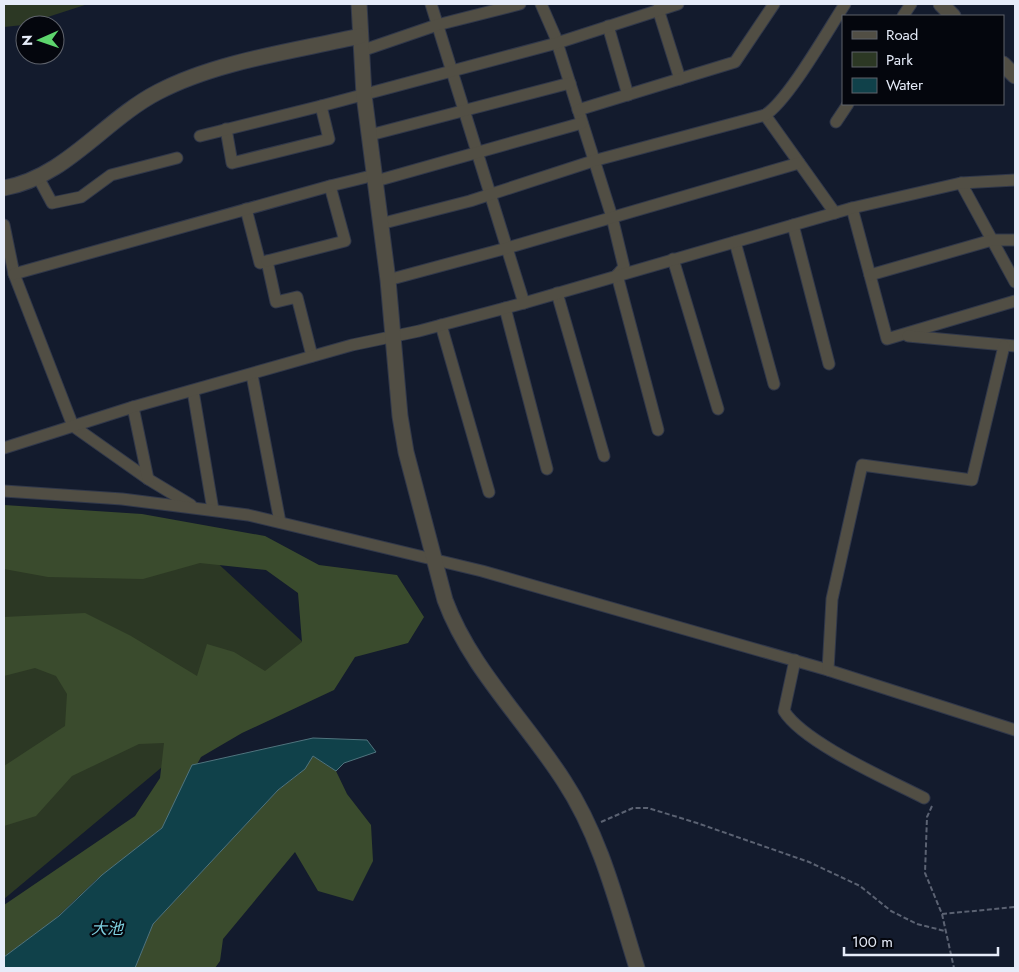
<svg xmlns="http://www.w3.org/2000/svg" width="1019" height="972" font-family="Jost,'Noto Sans JP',sans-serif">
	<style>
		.green { fill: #2c3824 }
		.forest { fill: #3a4b2d }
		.water { fill: #10414a; stroke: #50747e }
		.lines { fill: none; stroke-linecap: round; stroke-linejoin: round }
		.minor-casing { stroke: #31384a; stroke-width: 13 }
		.tertiary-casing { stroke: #31384a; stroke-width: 17 }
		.path { stroke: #5b6272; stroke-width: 2; stroke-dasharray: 5 2.5; stroke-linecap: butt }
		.minor { stroke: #514e44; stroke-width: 11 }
		.tertiary { stroke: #514e44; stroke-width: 15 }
		.labels { text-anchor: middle; stroke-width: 4.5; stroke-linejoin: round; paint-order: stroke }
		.water-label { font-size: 16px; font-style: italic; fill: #7fd0e0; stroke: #04060d }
	</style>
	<rect width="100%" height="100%" fill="#131b2d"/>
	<g class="green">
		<polygon points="4,4 88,4 23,25 4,27"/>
		<polygon points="4,541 198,545 307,646 4,899"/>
	</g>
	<g class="forest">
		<polygon points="4,505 142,514 265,536 319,565 397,575 424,617 408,643 355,657 334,690 242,733 201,757 162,828 96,880 53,921 4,957 4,905 135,816 160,778 164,743 139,744 72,776 36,816 4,826 4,766 65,726 67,694 56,676 35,668 4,676 4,617 85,613 131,636 197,676 207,644 234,652 265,671 302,642 298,593 266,570 200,563 143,579 48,577 4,569"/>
		<polygon points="313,756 336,771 347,794 371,825 373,861 353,901 318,891 295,852 223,939 220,961 215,968 135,968 153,924 278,790 300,773"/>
	</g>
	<polygon class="water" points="313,738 367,740 376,752 344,763 336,771 313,756 305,769 278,790 153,924 135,968 4,968 4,957 59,916 102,875 162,828 192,765"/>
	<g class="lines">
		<defs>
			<g id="minor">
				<polyline points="431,4 524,303"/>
				<polyline points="541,4 555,36 612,217 624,267 617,275"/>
				<polyline points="658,9 680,79"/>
				<polyline points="903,16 911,4"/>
				<polyline points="608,26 628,95"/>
				<polyline points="361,51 437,25 520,4"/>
				<polyline points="578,110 735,62 774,4"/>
				<polyline points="765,115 835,213"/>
				<polyline points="836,122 848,104"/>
				<polyline points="226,129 232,163 329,139 321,106"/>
				<polyline points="370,135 570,83"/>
				<polyline points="200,136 321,106 557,43 678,4"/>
				<polyline points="38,177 52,203 81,197 111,175 177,158"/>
				<polyline points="376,181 582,123"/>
				<polyline points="961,183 1015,282"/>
				<polyline points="852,208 887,339 1015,301"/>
				<polyline points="246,209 260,263 267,261 276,302 297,297 312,356"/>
				<path d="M 380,224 L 470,201 L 593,161 L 765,115 C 788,101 828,30 845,4"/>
				<polyline points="4,225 14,274 73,426 148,479 191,505"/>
				<polyline points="793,225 829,364"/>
				<polyline points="735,242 774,384"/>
				<polyline points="673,259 718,409"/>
				<polyline points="267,261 345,241 330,186"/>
				<polyline points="14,274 330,186 375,175"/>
				<polyline points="617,275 658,430"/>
				<polyline points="870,275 992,240 1015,240"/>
				<polyline points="388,280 507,248 799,163"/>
				<polyline points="557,293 604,456"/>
				<polyline points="505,308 547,469"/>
				<polyline points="441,325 489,492"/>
				<polyline points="908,336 1015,346"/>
				<polyline points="252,375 280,522"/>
				<polyline points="193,391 213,510"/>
				<polyline points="133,407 148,479"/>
				<polyline points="4,448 133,407 352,345 419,331 524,303 852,208 961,183 1015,180"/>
				<polyline points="4,491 122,499 248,515 482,571 828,670 1015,730"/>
				<path d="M 795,660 L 784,711 C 804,743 889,780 924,798"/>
				<polyline points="828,670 832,599 862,465 972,480 1004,346"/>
			</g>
			<g id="tertiary">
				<path d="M 359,4 L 364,95 L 388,280 L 400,416 L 406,452 L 445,600 C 470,668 525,720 564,781 C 601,837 617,904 637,968"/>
				<polyline points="941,4 953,16"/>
				<polyline points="1003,64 1015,76"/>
				<path d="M 4,188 C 66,177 104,120 158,92 C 217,61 295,51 360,36"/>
			</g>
		</defs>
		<use href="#minor" class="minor-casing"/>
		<use href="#tertiary" class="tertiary-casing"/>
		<g class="path">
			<polyline points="932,806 927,817 925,873 942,914 954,968"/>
			<polyline points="601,822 633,808 648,808 697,823 809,862 860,886 891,911 917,924 945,931"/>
			<polyline points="942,914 1015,907"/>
		</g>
		<use href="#minor" class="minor"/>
		<use href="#tertiary" class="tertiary"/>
	</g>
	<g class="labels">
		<g class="water-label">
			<text x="107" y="934">大池</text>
		</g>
	</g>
	<rect width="1019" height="972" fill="none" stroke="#e6ecf9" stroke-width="10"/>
	<rect x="842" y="15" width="162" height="90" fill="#04060d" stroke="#5e626b"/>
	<rect x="852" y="31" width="25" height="8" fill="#514e44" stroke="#5e626b"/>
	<text x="886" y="40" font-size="15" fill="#e6ecf9">Road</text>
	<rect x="852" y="52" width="25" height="15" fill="#2c3824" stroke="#5e626b"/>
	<text x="886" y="65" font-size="15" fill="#e6ecf9">Park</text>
	<rect x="852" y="78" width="25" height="15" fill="#10414a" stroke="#5e626b"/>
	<text x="886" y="90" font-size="15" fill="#e6ecf9">Water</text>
	<g transform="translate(40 40) rotate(268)"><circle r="24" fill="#04060d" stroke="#5e626b"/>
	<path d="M0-4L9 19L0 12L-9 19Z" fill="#5dd56d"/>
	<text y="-8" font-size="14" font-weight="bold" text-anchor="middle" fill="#e6ecf9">N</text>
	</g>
	<path d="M844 947v8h154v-8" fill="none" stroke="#e6ecf9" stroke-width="2.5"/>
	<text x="852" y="947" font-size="15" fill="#e6ecf9" stroke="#04060d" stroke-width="4" paint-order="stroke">100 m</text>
</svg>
